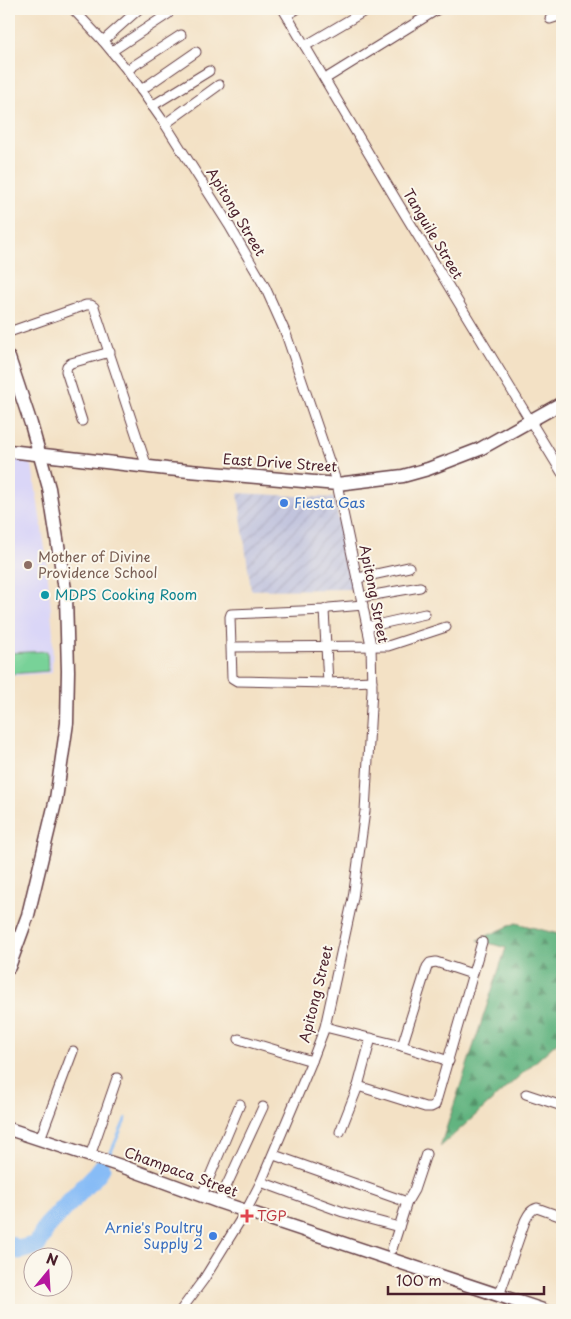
<svg xmlns="http://www.w3.org/2000/svg" width="571" height="1319" font-family="'Playpen Sans',sans-serif">
	<style>
		.built { fill: #dad6f7 }
		.industrial { fill: url(#industrial-furrows) }
		.forest { fill: url(#forest-firs); stroke: #566a56 }
		.garden { fill: #78d298; stroke: #617862 }
		.lines { fill: none; stroke-linecap: round; stroke-linejoin: round }
		.stream { stroke: #87bcf6; stroke-width: 3 }
		.river { stroke: #87bcf6; stroke-width: 19 }
		.street-casing { stroke: #633c42; stroke-width: 11 }
		.secondary-casing { stroke: #633c42; stroke-width: 15 }
		.street { stroke: #fff; stroke-width: 9 }
		.secondary { stroke: #fff; stroke-width: 12 }
		.shop-dot { fill: #3f7fe0; stroke: #fbf7ec; stroke-width: 2 }
		.education-dot { fill: #8d6e63; stroke: #fbf7ec; stroke-width: 2 }
		.culture-dot { fill: #0f9aa8; stroke: #fbf7ec; stroke-width: 2 }
		.health-dot { fill: #e0444e; stroke: #fbf7ec; stroke-width: 2 }
		.labels { text-anchor: middle; stroke-width: 4; stroke-linejoin: round; paint-order: stroke }
		.street-label { font-size: 14px; fill: #4a1f2b; stroke: #fbf7ec }
		.shop-label { font-size: 14px; fill: #366cbe; stroke: #fbf7ec; text-anchor: start }
		.education-label { font-size: 14px; fill: #785e54; stroke: #fbf7ec; text-anchor: start }
		.culture-label { font-size: 14px; fill: #0d838f; stroke: #fbf7ec; text-anchor: start }
		.health-label { font-size: 14px; fill: #be3a42; stroke: #fbf7ec; text-anchor: start }
	</style>
	<defs>
		<pattern id="industrial-furrows" width="10" height="10" patternUnits="userSpaceOnUse" patternTransform="scale(1.25)"><rect width="10" height="10" fill="#c0c2dd"/><path d="M-1 1l2-2M0 10L10 0M9 11l2-2" fill="none" stroke="#a6a6be"/></pattern>
		<pattern id="forest-firs" width="22" height="20" patternUnits="userSpaceOnUse" patternTransform="scale(1.25)"><rect width="22" height="20" fill="#62b480"/><path d="M5 1l3.5 6h-7zM16 11l3.5 6h-7z" fill="#539269"/></pattern>
	</defs>
	<rect width="100%" height="100%" fill="#fbf7ec"/>
	<filter id="ink" filterUnits="userSpaceOnUse"><feTurbulence type="fractalNoise" baseFrequency=".02" numOctaves="2"/><feDisplacementMap in="SourceGraphic" scale="10" xChannelSelector="R" yChannelSelector="G"/><feConvolveMatrix kernelMatrix="1 2 1 2 8 2 1 2 1" color-interpolation-filters="sRGB"/></filter>
	<filter id="wash" filterUnits="userSpaceOnUse"><feTurbulence type="fractalNoise" baseFrequency=".0096" numOctaves="4" result="noise"/><feDisplacementMap in="SourceGraphic" scale="20" xChannelSelector="R" yChannelSelector="G"/><feGaussianBlur stdDeviation="1.12" result="paint"/><feColorMatrix in="noise" values="0 0 0 0 0 0 0 0 0 0 0 0 0 0 0 0 0 1.4 0 .05"/><feComposite in="paint" operator="in"/></filter>
	<g filter="url(#wash)">
		<rect width="100%" height="100%" fill="#f3e1c5"/>
		<polygon class="built" points="9,457 18,458 32,465 46,555 53,633 52,673 9,676"/>
		<polygon class="industrial" points="238,493 334,498 354,589 251,590"/>
		<polygon class="forest" points="516,923 562,935 562,1038 440,1147 506,948 478,940"/>
		<polygon class="garden" points="47,651 48,671 9,674 9,653"/>
		<g class="lines">
			<polyline class="stream" points="110,1154 126,1118"/>
			<polyline class="river" points="9,1245 19,1250 37,1245 47,1226 95,1176 101,1168"/>
		</g>
	</g>
	<g filter="url(#ink)">
		<g class="lines">
			<defs>
				<g id="street">
					<polyline points="73,9 103,41 127,70 165,124 229,225 265,287 286,334 337,484 371,645 372,690 365,811 353,898 325,1027 312,1061 261,1182 246,1211 204,1279 181,1310"/>
					<polyline points="283,9 398,203 562,473"/>
					<polyline points="287,15 297,9"/>
					<polyline points="550,19 562,15"/>
					<polyline points="103,41 139,9"/>
					<polyline points="305,46 368,9"/>
					<polyline points="112,51 168,14"/>
					<polyline points="127,70 181,35"/>
					<polyline points="325,79 438,9"/>
					<polyline points="141,90 196,52"/>
					<polyline points="152,106 209,71"/>
					<polyline points="165,124 219,85"/>
					<polyline points="9,332 86,305 91,305 94,307 147,467"/>
					<polyline points="82,421 66,371 67,366 71,363 110,352"/>
					<polyline points="358,578 409,567"/>
					<polyline points="362,597 420,587"/>
					<polyline points="363,605 329,608 324,610 231,614 230,617 232,678 237,681 328,683 372,681"/>
					<polyline points="324,610 328,683"/>
					<polyline points="367,627 425,614"/>
					<polyline points="232,647 388,646 446,627"/>
					<polyline points="325,1027 402,1046 449,1061"/>
					<polyline points="239,1039 312,1061"/>
					<polyline points="402,1046 427,967 430,963 436,962 472,974"/>
					<polyline points="358,1086 425,1107 431,1107 435,1105 482,942"/>
					<polyline points="526,1094 562,1106"/>
					<polyline points="340,1132 358,1086 371,1038"/>
					<polyline points="40,1139 73,1051"/>
					<polyline points="274,1155 407,1202"/>
					<polyline points="90,1156 117,1078"/>
					<polyline points="261,1182 343,1212 399,1227"/>
					<polyline points="202,1195 240,1104"/>
					<polyline points="219,1202 263,1107"/>
					<polyline points="392,1249 407,1202 414,1190 426,1154"/>
					<path d="M 499,1296 L 525,1221 C 528,1215 530,1210 537,1208 L 562,1217"/>
				</g>
				<g id="secondary">
					<polyline points="9,358 31,424 49,488 66,596 68,671 67,723 56,799 28,915 9,967"/>
					<polyline points="9,451 167,469 337,484 403,476 428,469 480,449 562,403"/>
					<polyline points="9,1129 124,1167 219,1202 543,1310"/>
				</g>
			</defs>
			<use href="#street" class="street-casing"/>
			<use href="#secondary" class="secondary-casing"/>
			<use href="#street" class="street"/>
			<use href="#secondary" class="secondary"/>
		</g>
	</g>
	<g class="shop-dot">
		<circle cx="284" cy="503" r="5"/>
		<circle cx="213" cy="1236" r="5"/>
	</g>
	<circle class="education-dot" cx="28" cy="565" r="5"/>
	<circle class="culture-dot" cx="45" cy="595" r="5"/>
	<path class="health-dot" d="M244.5 1208.5h5v5h5v5h-5v5h-5v-5h-5v-5h5z"/>
	<g class="labels">
		<g class="street-label">
			<text transform="translate(236 212) rotate(59)" y="5">Apitong Street</text>
			<text transform="translate(433 234) rotate(59)" y="5">Tanguile Street</text>
			<text transform="translate(280 463) rotate(4)" y="5">East Drive Street</text>
			<text transform="translate(374 594) rotate(79)" y="5">Apitong Street</text>
			<text transform="translate(316 994) rotate(-76)" y="5">Apitong Street</text>
			<text transform="translate(181 1172) rotate(20)" y="5">Champaca Street</text>
		</g>
		<g class="shop-label">
			<text x="294" y="508">Fiesta Gas</text>
			<text x="203" y="1233" text-anchor="end">Arnie's Poultry<tspan x="203" dy="16">Supply 2</tspan></text>
		</g>
		<g class="education-label">
			<text x="38" y="562">Mother of Divine<tspan x="38" dy="16">Providence School</tspan></text>
		</g>
		<g class="culture-label">
			<text x="55" y="600">MDPS Cooking Room</text>
		</g>
		<g class="health-label">
			<text x="257" y="1221">TGP</text>
		</g>
	</g>
	<rect width="571" height="1319" fill="none" stroke="#fbf7ec" stroke-width="30"/>
	<g transform="translate(48 1272) rotate(18)"><circle r="24" fill="#fbf7ec" stroke="#b4a19f"/>
	<path d="M0-4L9 19L0 12L-9 19Z" fill="#b5179e"/>
	<text y="-8" font-size="14" font-weight="bold" text-anchor="middle" fill="#4a1f2b">N</text>
	</g>
	<path d="M388 1286v8h156v-8" fill="none" stroke="#4a1f2b" stroke-width="2.5"/>
	<text x="396" y="1286" font-size="15" fill="#4a1f2b" stroke="#fbf7ec" stroke-width="4" paint-order="stroke">100 m</text>
</svg>
